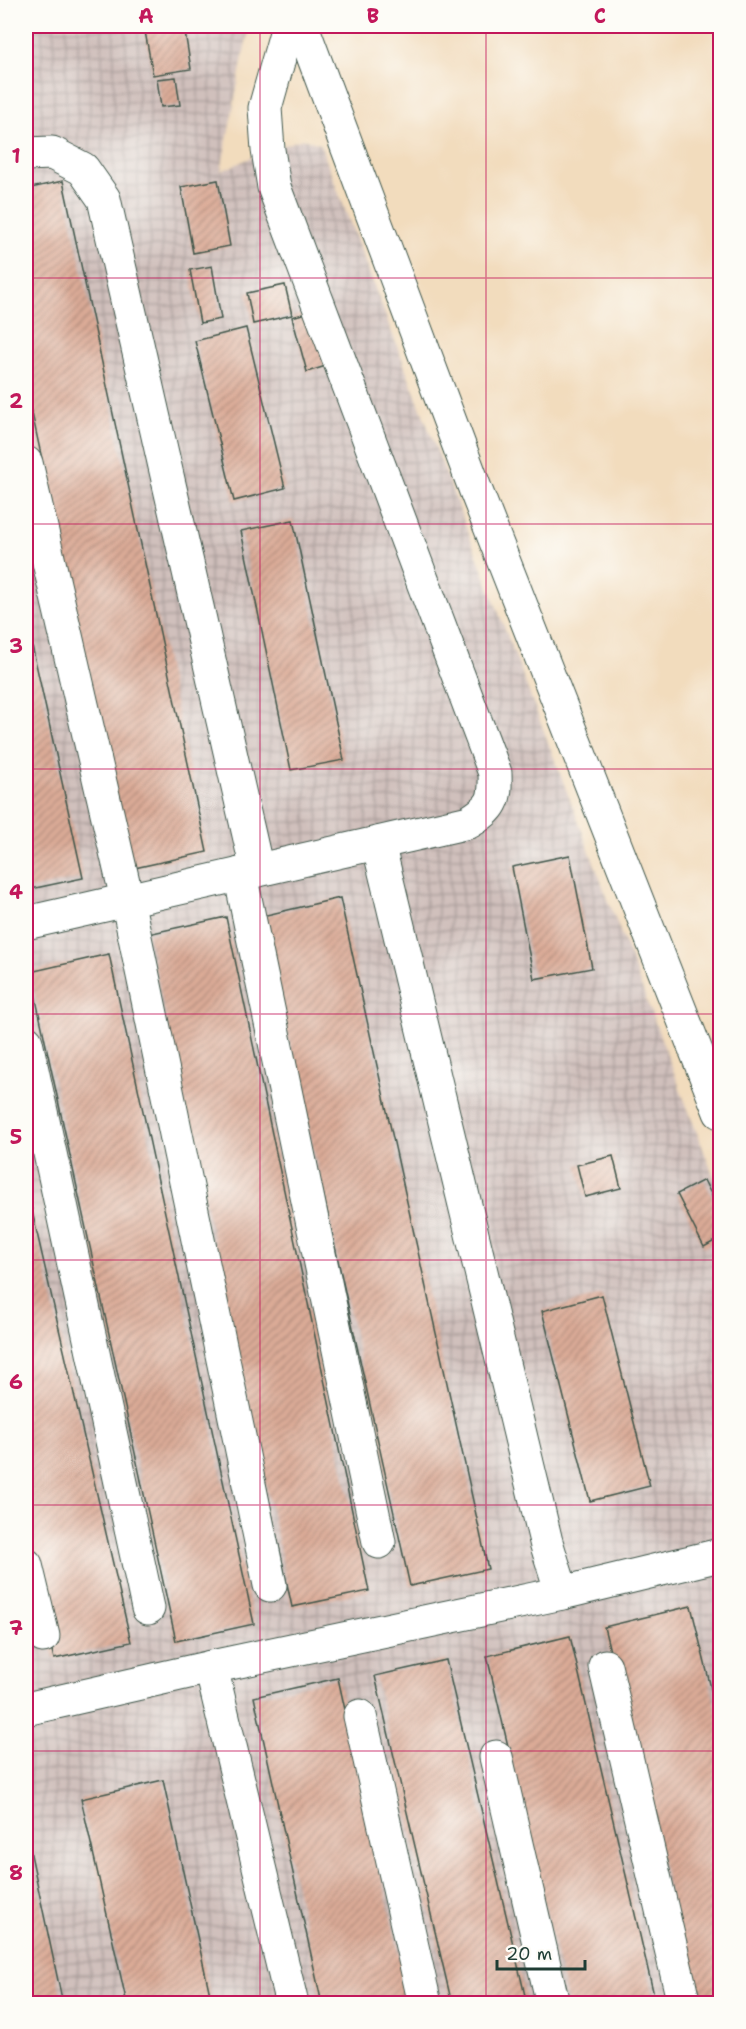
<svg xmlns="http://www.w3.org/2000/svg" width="746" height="2029" font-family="'Shantell Sans',sans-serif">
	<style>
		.industrial { fill: url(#industrial-grid) }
		.building { fill: url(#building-hatch) }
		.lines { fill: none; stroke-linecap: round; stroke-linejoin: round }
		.minor-casing { stroke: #3f5549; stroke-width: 35 }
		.minor { stroke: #fff; stroke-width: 33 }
		.grid { fill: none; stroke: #c2185b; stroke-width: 1.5; stroke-opacity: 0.55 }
		.neatline { fill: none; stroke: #c2185b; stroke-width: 2 }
		.grid-label { font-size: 20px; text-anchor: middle; font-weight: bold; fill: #c2185b }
	</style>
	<defs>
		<pattern id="industrial-grid" width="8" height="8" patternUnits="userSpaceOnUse" patternTransform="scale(1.5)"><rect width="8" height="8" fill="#d0c0bc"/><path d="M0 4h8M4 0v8" fill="none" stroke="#a89d9a"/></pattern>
		<pattern id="building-hatch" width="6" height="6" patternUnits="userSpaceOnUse" patternTransform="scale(1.5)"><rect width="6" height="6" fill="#dbab97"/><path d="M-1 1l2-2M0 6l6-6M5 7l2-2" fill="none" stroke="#b18c7c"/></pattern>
	</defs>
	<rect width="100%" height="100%" fill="#fdfcf7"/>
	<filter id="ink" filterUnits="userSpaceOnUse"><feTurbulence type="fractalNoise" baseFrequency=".0167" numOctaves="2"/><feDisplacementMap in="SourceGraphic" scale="12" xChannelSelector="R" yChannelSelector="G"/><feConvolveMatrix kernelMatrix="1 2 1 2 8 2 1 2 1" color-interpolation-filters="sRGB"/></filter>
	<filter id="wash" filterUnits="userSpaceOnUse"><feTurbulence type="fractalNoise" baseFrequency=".008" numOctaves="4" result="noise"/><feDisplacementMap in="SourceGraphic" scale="24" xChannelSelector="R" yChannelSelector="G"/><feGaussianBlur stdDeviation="1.35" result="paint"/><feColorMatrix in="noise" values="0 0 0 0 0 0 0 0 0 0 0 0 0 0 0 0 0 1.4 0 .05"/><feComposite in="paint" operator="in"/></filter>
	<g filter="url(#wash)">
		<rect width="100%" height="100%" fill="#f2dcbd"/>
		<polygon class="industrial" points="26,26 249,26 221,171 268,150 303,139 320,144 720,1193 720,2003 26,2004"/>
		<g id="blocks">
			<g class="building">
				<polygon points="144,26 184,26 191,69 153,75"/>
				<polygon points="176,77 180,105 161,107 157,79"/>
				<polygon points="218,180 230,246 193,253 181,187"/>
				<polygon points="63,181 207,852 130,869 26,385 26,189"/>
				<polygon points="212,266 221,319 200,323 190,270"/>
				<polygon points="285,285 292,315 253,324 247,293"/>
				<polygon points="317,310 332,364 307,372 292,317"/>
				<polygon points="246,328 285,488 234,501 195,341"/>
				<polygon points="293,520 344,760 291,770 241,531"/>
				<polygon points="26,618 83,878 26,890"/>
				<polygon points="570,855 592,968 534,979 512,867"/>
				<polygon points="340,898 488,1569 410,1586 262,916"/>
				<polygon points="226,917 369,1591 292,1607 148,934"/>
				<polygon points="109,954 254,1624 176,1641 30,972"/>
				<polygon points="613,1156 621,1188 585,1197 577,1165"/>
				<polygon points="704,1180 720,1212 720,1238 704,1247 677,1194"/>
				<polygon points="26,1185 131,1642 54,1659 26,1536"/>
				<polygon points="602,1295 650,1486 590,1501 542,1311"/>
				<polygon points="691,1606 720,1725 720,2004 697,2004 604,1627"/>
				<polygon points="570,1636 656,2004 568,2004 487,1656"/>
				<polygon points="446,1660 527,2004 452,2004 375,1676"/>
				<polygon points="338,1678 410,2004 322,2004 254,1697"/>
				<polygon points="163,1780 212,2004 127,2004 81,1799"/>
				<polygon points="26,1831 63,2004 26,2004"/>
			</g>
		</g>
	</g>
	<g filter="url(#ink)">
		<use href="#blocks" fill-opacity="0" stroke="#3f5549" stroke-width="1.5"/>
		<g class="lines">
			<defs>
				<g id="minor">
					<polyline points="302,26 476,491 720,1112"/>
					<polyline points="26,154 52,153 83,169 104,199 257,870"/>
					<polyline points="26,463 127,899 270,1585"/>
					<polyline points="240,874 379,1542"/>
					<path d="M 26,923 L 469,822 C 493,807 496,801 495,773 L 274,187 L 268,150 L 265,108 L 288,26"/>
					<polyline points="26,1042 148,1608"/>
					<polyline points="26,1565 43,1636"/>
					<polyline points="562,1593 720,1555"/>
					<polyline points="605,1666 684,2004"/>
					<polyline points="211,1667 292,2004"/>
					<polyline points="26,1709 211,1667 562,1593 546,1542 378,843"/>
					<polyline points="360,1716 425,2004"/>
					<polyline points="496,1757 553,2004"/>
				</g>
			</defs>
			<use href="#minor" class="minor-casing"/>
			<use href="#minor" class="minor"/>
		</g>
	</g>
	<path class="grid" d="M 260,26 L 260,2004M 486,26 L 486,2004M 26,278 L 720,278M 26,524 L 720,524M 26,769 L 720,769M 26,1014 L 720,1014M 26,1260 L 720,1260M 26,1505 L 720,1505M 26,1751 L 720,1751"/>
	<rect width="746" height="2029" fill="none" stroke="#fdfcf7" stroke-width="66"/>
	<path d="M497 1960v9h88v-9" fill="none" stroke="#1f3d34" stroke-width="3"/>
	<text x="506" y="1960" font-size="18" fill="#1f3d34" stroke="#fdfcf7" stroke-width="4.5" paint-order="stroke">20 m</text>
	<rect x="33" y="33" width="680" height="1963" class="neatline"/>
	<g class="grid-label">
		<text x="146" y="23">A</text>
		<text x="373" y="23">B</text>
		<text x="600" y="23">C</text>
		<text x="16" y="163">1</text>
		<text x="16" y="408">2</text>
		<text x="16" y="653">3</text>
		<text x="16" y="899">4</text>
		<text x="16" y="1144">5</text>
		<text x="16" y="1389">6</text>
		<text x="16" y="1635">7</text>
		<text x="16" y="1880">8</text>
	</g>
</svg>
